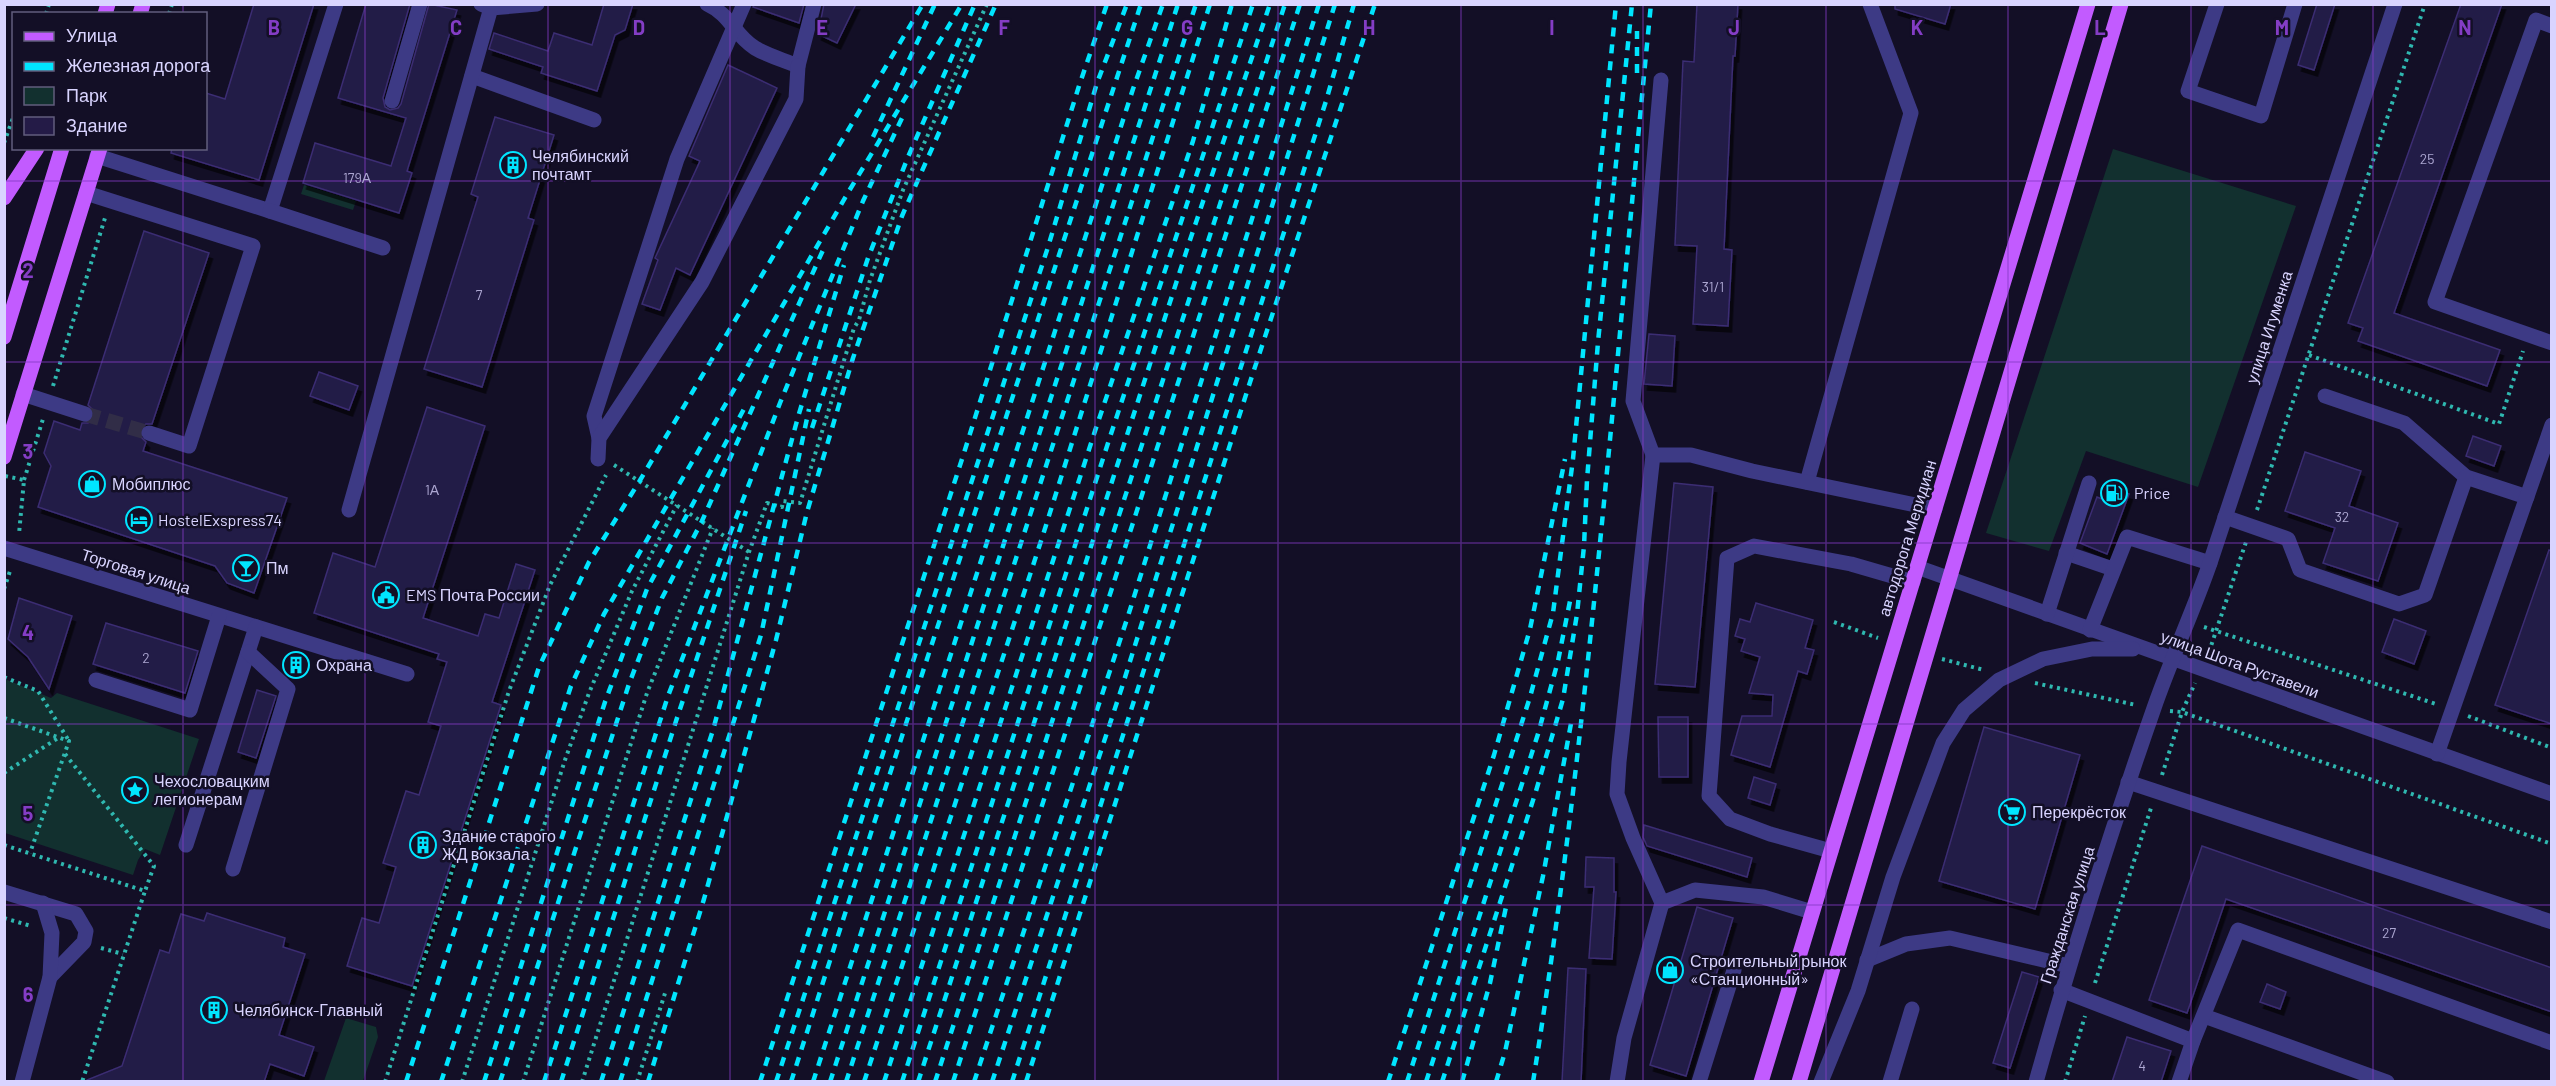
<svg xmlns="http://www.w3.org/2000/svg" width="2556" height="1086" font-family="Barlow,sans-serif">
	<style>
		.green { fill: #12302f }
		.building { fill: #241b47; stroke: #3b2d73; stroke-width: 1.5; filter: url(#shadow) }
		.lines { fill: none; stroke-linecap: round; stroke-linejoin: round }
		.minor-tunnel { stroke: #312d47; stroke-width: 15; stroke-dasharray: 15 8; stroke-linecap: butt }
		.path { stroke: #2fb8b0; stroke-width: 4; stroke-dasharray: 3 4.5; stroke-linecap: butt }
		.minor { stroke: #3d3a85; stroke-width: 15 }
		.major { stroke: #c25bff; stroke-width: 15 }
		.rail { stroke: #00e5ff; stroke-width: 4.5; stroke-dasharray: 9 8; stroke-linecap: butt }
		.grid { fill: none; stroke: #843dc5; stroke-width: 1.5; stroke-opacity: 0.55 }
		.labels { text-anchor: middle; stroke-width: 5; stroke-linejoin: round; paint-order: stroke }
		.number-label { font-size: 14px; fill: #aca6d1 }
		.poi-label { font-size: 16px; fill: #d9d4ff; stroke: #130f26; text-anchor: start }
		.street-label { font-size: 16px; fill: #d9d4ff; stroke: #130f26 }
		.grid-label { font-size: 20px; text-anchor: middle; font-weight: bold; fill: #843dc5; stroke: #130f26; stroke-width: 5; stroke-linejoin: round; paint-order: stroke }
	</style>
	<defs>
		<filter id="shadow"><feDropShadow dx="3.5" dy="6" stdDeviation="0" flood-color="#0009"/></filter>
	</defs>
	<rect width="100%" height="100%" fill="#130f26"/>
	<g class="green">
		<polygon points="2113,149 2296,206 2198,487 2086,451 2049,551 1986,533"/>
		<polygon points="304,185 356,201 353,210 301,194"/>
		<polygon points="5,679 51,698 57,693 199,739 160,855 145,849 138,860 133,875 5,833"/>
		<polygon points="346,1018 376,1027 378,1037 363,1081 324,1081"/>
	</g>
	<g class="building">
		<polygon points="254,4 314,4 259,180 171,153 172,148 206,148 206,93 225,99"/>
		<polygon points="366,4 410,4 383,98 385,107 390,110 398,108 401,104 429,4 457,10 407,171 412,173 399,213 303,183 315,143 391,166 406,118 338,98"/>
		<polygon points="604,4 633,4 625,30 615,35 597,91 541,73 543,67 489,49 494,33 548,51 554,33 592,45"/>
		<polygon points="754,4 804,4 799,23 753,7"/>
		<polygon points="824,4 856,4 837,43 818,34"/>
		<polygon points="1697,4 1738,4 1735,56 1733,56 1724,249 1732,250 1728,326 1693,324 1697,246 1675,245 1683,61 1694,62"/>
		<polygon points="1895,4 1951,4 1945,24 1895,9"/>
		<polygon points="2317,4 2335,4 2314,70 2298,65"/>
		<polygon points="2461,4 2502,4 2394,313 2500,350 2487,386 2358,341 2363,328 2348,323"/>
		<polygon points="728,65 777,88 690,275 676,268 660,310 642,304 658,260 655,258 700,161 689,156"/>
		<polygon points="495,117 554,135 528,218 534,220 482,387 424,369 478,197 471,194"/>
		<polygon points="144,231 209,253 152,424 146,424 140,429 140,436 146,442 143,451 287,498 254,593 227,583 215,566 38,507 51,466 44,453 54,421 80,430 82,423 88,423 94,418 94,411 88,405"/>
		<polygon points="1649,334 1675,336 1672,386 1644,384"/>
		<polygon points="319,372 358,386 349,410 310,396"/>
		<polygon points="427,407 485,426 423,618 478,636 485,614 499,618 516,564 535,570 492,702 501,705 412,986 347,966 362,918 379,923 396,867 383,863 406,791 419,795 441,726 428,722 447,662 437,659 439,654 314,613 333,553 375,567"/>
		<polygon points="2473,436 2501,446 2494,466 2466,456"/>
		<polygon points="2305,452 2361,471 2349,506 2398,523 2378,581 2323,563 2335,528 2285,511"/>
		<polygon points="1674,483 1713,487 1695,687 1655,684"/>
		<polygon points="2107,486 2129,494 2107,554 2080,543 2097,497 2102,499"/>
		<polygon points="2549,550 2552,551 2552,724 2495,705"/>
		<polygon points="19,598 72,616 49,689 28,657 8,639"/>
		<polygon points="1756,603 1813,620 1805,648 1814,650 1807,674 1798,671 1770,767 1731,755 1742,716 1772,716 1773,695 1749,693 1760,657 1741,651 1745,639 1735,636 1740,619 1750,622"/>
		<polygon points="2394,619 2426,631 2414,664 2382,652"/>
		<polygon points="106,623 198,651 185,693 93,664"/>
		<polygon points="257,690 276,696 256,758 238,752"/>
		<polygon points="1658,717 1688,717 1688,777 1659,777"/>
		<polygon points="1984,727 2080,755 2035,909 1939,881"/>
		<polygon points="1754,777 1776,784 1770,805 1748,798"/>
		<polygon points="1644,825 1752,858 1747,877 1647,846 1643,837"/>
		<polygon points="2202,846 2552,968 2552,1012 2226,899 2187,1013 2149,1000"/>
		<polygon points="1586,857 1614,858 1614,892 1616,892 1612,959 1589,958 1594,887 1585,887"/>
		<polygon points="1697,907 1733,918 1686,1076 1650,1065"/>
		<polygon points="207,913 285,938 283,947 305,954 279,1035 314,1047 304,1076 270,1064 264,1082 87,1082 87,1080 122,1066 160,950 169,953 181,914 204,921"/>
		<polygon points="1568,968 1586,969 1581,1082 1562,1082"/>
		<polygon points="2022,972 2039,977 2010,1068 1993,1063"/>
		<polygon points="2267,984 2286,992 2280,1009 2260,1002"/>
		<polygon points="2127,1037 2171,1051 2161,1082 2112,1082"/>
	</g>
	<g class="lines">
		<polyline class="minor-tunnel" points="85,414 149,433"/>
		<g class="path">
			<polyline points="46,14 49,4"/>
			<polyline points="169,14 172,4"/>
			<polyline points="4,143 14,115"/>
			<polyline points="2309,355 2499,424 2523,351"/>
			<polyline points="53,386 105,218"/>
			<polyline points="614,465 749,552"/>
			<polyline points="5,476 24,480 19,534"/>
			<polyline points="24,480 43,419"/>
			<polyline points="2257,510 2425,4"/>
			<polyline points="4,589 11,568"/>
			<polyline points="1834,622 1878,638"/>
			<polyline points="2204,627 2436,704"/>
			<polyline points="2209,652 2246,542"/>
			<polyline points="1942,659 1984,670"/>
			<polyline points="4,677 38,691 69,741"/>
			<polyline points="2035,683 2136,705"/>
			<polyline points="2170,711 2182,712 2552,844"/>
			<polyline points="2468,716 2552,748"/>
			<polyline points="4,718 69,741 30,853"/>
			<polyline points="65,754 154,866 145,891"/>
			<polyline points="4,773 58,738"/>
			<polyline points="2162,775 2182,712 2195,683"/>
			<polyline points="4,845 145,891 82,1082"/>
			<polyline points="4,918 31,926"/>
			<polyline points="101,948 123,954"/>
			<polyline points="2095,983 2151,808"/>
			<polyline points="385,1082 509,691 550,585 606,475"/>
			<polyline points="462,1082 565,760 589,693 632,591 677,505"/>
			<polyline points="523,1082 647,693 713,528"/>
			<polyline points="582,1082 749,552 767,503 782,507 783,501 800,503 854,328 859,320 870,280 903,190 987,4"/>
			<polyline points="637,1082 666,990"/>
			<polyline points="2065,1082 2085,1016"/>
		</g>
		<g class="minor">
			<polyline points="481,4 491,8 537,4"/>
			<path d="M 707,4 C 731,15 734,35 755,48 C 768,56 784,60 798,66 L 814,4"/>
			<polyline points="2217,4 2188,91 2261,116 2295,4"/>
			<polyline points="2552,26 2536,20 2435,302 2552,343"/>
			<polyline points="472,76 594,120"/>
			<polyline points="392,101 420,4"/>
			<polyline points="97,156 270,211 336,4"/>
			<polyline points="86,193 253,246 189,446 149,433"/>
			<polyline points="270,211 383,248"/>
			<polyline points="23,394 85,414"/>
			<polyline points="2325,396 2404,423 2466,477 2527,497"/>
			<polyline points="599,438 594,416 677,159 744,4"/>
			<polyline points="1653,455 1633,401 1661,80"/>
			<polyline points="598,459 599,438 702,282 796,99 798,66"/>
			<polyline points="1807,482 1911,113 1870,4"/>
			<polyline points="349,510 492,4"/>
			<polyline points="2225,517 2288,539 2300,570 2399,604 2425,595 2466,477"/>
			<polyline points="4,548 407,674"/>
			<polyline points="2066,553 2113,569"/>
			<polyline points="1917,567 2552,794"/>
			<polyline points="2047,614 2089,483"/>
			<polyline points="2090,630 2127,537 2210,563"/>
			<polyline points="96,680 190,710 219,616"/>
			<polyline points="2437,754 2552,425"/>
			<polyline points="2128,782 2552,922"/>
			<polyline points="186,845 256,627"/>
			<polyline points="1831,851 1770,834 1730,819 1709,796 1727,558 1754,546 1851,564 1913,582"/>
			<polyline points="233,869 288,689 248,652"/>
			<polyline points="4,892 76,914 86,931 84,942 50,977"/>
			<polyline points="1662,903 1633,838 1617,794 1619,762 1653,455 1691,455 1752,471 1935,509"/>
			<polyline points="1867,960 1906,944 1950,938 2069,966"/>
			<polyline points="2061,990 2193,1041"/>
			<polyline points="2204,1016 2387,1082"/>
			<polyline points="22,1082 50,977 52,933 43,903"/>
			<polyline points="1617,1082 1624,1038 1662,903 1695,890 1763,897 1812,912"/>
			<polyline points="1699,1082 1734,970"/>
			<polyline points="1821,1082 1858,991 1893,877 1943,743 1964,710 1999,680 2043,659 2092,649 2133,649"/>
			<polyline points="1890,1082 1912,1009"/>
			<path d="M 2036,1082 C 2071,956 2111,831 2154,708 C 2171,659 2193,612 2210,563 L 2395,4"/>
			<polyline points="2179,1082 2193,1041 2238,930 2552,1043"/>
		</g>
		<g class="major">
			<polyline points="105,14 108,4"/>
			<polyline points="140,14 143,4"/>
			<polyline points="4,198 37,148"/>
			<polyline points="4,337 62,148"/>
			<polyline points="4,457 100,148"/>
			<polyline points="1761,1082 2088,4"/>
			<polyline points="1799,1082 2121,4"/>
		</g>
		<g class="rail">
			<polyline points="1637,73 1637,31"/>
			<polyline points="873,137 935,4"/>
			<polyline points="812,428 868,258 908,157 975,4"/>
			<polyline points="406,1082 539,667 589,562 639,482 923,4"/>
			<polyline points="441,1082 571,686 604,614 849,191 962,4"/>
			<polyline points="484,1082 605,702 647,589 745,407"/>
			<polyline points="500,1082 629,684 662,598 702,521 823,250"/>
			<polyline points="544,1082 668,696 780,403 863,201 902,118"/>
			<polyline points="561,1082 677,718 746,511"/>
			<polyline points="601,1082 713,730 798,417 844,265"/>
			<polyline points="620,1082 761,635 809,409"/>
			<polyline points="648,1082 704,899 776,640 807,512 853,358 902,216 996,4"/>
			<polyline points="760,1082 963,456 1079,86 1107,4"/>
			<polyline points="776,1082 1048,247 1097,83 1127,4"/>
			<polyline points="791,1082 912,705 1141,4"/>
			<polyline points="813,1082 1133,89 1163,4"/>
			<polyline points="830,1082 1178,4"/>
			<polyline points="846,1082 1196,4"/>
			<polyline points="864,1082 1042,538 1210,4"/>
			<polyline points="884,1082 1095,431 1193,141 1232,4"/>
			<polyline points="902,1082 1109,440 1253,4"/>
			<polyline points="918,1082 1191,237 1270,4"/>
			<polyline points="935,1082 1285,4"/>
			<polyline points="953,1082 1300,4"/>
			<polyline points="974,1082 1128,616 1319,4"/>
			<polyline points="992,1082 1122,687 1335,4"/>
			<polyline points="1012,1082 1326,101 1354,4"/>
			<polyline points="1026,1082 1252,376 1375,4"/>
			<polyline points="1388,1082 1494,755 1530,629 1565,459"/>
			<polyline points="1407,1082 1530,697 1553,613 1573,459 1616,4"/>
			<polyline points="1426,1082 1538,734 1558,661 1571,596"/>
			<polyline points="1442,1082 1536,791 1563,699 1577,614 1584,546 1587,480 1598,342 1632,4"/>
			<polyline points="1462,1082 1490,983 1506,907"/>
			<polyline points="1496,1082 1505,1052 1543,876 1572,718"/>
			<path d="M 1533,1082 C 1590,725 1615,364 1651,4"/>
		</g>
	</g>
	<path class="grid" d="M 183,4 L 183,14M 365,4 L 365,1082M 548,4 L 548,1082M 730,4 L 730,1082M 913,4 L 913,1082M 1095,4 L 1095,1082M 1278,4 L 1278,1082M 1461,4 L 1461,1082M 1643,4 L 1643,1082M 1826,4 L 1826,1082M 2008,4 L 2008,1082M 2191,4 L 2191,1082M 2373,4 L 2373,1082M 183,148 L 183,1082M 4,181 L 2552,181M 4,362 L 2552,362M 4,543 L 2552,543M 4,724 L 2552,724M 4,905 L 2552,905"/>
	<defs>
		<symbol id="building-ring" viewBox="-11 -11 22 22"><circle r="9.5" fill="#130f26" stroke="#00e5ff" stroke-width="1.5"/><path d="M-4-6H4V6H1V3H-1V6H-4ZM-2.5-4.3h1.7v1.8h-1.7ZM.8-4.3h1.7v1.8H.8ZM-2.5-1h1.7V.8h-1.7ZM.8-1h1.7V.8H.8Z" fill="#00e5ff"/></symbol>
		<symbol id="shop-ring" viewBox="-11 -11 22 22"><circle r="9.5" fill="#130f26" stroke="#00e5ff" stroke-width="1.5"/><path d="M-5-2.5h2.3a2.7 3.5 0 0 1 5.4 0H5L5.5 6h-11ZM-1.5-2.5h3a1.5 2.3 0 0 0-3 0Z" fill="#00e5ff"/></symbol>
		<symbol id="fuel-ring" viewBox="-11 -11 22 22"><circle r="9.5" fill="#130f26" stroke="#00e5ff" stroke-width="1.5"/><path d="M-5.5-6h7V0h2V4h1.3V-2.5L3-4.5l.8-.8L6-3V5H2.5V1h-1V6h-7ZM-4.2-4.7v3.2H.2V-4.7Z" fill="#00e5ff"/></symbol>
		<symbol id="hotel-ring" viewBox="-11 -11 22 22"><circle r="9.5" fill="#130f26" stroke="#00e5ff" stroke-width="1.5"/><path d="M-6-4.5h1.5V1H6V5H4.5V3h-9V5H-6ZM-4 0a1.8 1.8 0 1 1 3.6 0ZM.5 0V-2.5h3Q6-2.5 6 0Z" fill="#00e5ff"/></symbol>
		<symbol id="bar-ring" viewBox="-11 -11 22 22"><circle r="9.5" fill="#130f26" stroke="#00e5ff" stroke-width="1.5"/><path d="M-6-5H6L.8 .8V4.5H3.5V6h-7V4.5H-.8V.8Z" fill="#00e5ff"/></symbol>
		<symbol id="civic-ring" viewBox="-11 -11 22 22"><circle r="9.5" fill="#130f26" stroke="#00e5ff" stroke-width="1.5"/><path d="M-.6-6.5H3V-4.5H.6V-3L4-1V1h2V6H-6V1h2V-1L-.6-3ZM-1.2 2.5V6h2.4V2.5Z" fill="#00e5ff"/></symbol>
		<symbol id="sight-ring" viewBox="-11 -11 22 22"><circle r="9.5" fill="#130f26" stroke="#00e5ff" stroke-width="1.5"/><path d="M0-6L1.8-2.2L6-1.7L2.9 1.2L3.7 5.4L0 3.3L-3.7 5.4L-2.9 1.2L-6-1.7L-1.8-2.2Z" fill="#00e5ff"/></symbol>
		<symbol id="supermarket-ring" viewBox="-11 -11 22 22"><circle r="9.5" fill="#130f26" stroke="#00e5ff" stroke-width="1.5"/><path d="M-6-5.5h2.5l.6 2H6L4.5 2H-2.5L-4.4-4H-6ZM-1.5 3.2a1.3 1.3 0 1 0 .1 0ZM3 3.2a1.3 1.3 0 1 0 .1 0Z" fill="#00e5ff"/></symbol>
	</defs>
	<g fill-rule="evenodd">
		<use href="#building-ring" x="498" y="150" width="30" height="30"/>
		<use href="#shop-ring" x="77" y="469" width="30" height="30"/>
		<use href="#fuel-ring" x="2099" y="478" width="30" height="30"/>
		<use href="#hotel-ring" x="124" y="505" width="30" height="30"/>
		<use href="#bar-ring" x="231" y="553" width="30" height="30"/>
		<use href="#civic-ring" x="371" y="580" width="30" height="30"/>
		<use href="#building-ring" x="281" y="650" width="30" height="30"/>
		<use href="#sight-ring" x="120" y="775" width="30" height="30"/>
		<use href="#supermarket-ring" x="1997" y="797" width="30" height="30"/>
		<use href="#building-ring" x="408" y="830" width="30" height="30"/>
		<use href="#shop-ring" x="1655" y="955" width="30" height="30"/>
		<use href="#building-ring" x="199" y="995" width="30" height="30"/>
	</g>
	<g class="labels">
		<g class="number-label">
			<text x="2427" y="164">25</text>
			<text x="357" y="183">179А</text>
			<text x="1713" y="292">31/1</text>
			<text x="479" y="300">7</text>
			<text x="432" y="495">1А</text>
			<text x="2342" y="522">32</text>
			<text x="146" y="663">2</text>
			<text x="2389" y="938">27</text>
			<text x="2142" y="1071">4</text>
		</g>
		<g class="poi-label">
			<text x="532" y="162">Челябинский<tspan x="532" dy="18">почтамт</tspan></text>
			<text x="112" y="490">Мобиплюс</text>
			<text x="2134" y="499">Price</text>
			<text x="158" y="526">HostelExspress74</text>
			<text x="266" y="574">Пм</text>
			<text x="406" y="601">EMS Почта России</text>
			<text x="316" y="671">Охрана</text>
			<text x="154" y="787">Чехословацким<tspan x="154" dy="18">легионерам</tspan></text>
			<text x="2032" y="818">Перекрёсток</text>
			<text x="442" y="842">Здание старого<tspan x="442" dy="18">ЖД вокзала</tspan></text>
			<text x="1690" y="967">Строительный рынок<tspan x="1690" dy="18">«Станционный»</tspan></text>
			<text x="234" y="1016">Челябинск-Главный</text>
		</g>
		<g class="street-label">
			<text transform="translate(2269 327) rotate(-72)" y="6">улица Игуменка</text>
			<text transform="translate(1907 538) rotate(-73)" y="6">автодорога Меридиан</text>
			<text transform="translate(136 571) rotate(18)" y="6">Торговая улица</text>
			<text transform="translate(2240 664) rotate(20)" y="6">улица Шота Руставели</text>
			<text transform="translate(2067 915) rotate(-72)" y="6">Гражданская улица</text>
		</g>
	</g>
	<g class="grid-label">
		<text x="274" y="35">B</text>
		<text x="456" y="35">C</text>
		<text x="639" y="35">D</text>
		<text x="822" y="35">E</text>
		<text x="1004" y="35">F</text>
		<text x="1187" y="35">G</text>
		<text x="1369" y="35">H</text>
		<text x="1552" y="35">I</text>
		<text x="1734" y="35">J</text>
		<text x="1917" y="35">K</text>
		<text x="2100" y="35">L</text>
		<text x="2282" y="35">M</text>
		<text x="2465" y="35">N</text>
		<text x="28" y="278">2</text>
		<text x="28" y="459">3</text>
		<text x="28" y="640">4</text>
		<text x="28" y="821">5</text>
		<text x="28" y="1002">6</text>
	</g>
	<rect width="2556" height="1086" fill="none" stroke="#d9d4ff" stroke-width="12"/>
	<rect x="12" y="12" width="195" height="138" fill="#130f26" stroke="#625e7d" stroke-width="1.5"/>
	<rect x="24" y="32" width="30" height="9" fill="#c25bff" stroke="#625e7d" stroke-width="1.5"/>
	<text x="66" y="42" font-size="18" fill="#d9d4ff">Улица</text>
	<rect x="24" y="62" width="30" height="9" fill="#00e5ff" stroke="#625e7d" stroke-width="1.5"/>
	<text x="66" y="72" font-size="18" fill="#d9d4ff">Железная дорога</text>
	<rect x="24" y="87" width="30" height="18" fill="#12302f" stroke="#625e7d" stroke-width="1.5"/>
	<text x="66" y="102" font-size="18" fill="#d9d4ff">Парк</text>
	<rect x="24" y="117" width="30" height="18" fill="#241b47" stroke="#625e7d" stroke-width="1.5"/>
	<text x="66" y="132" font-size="18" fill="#d9d4ff">Здание</text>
</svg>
